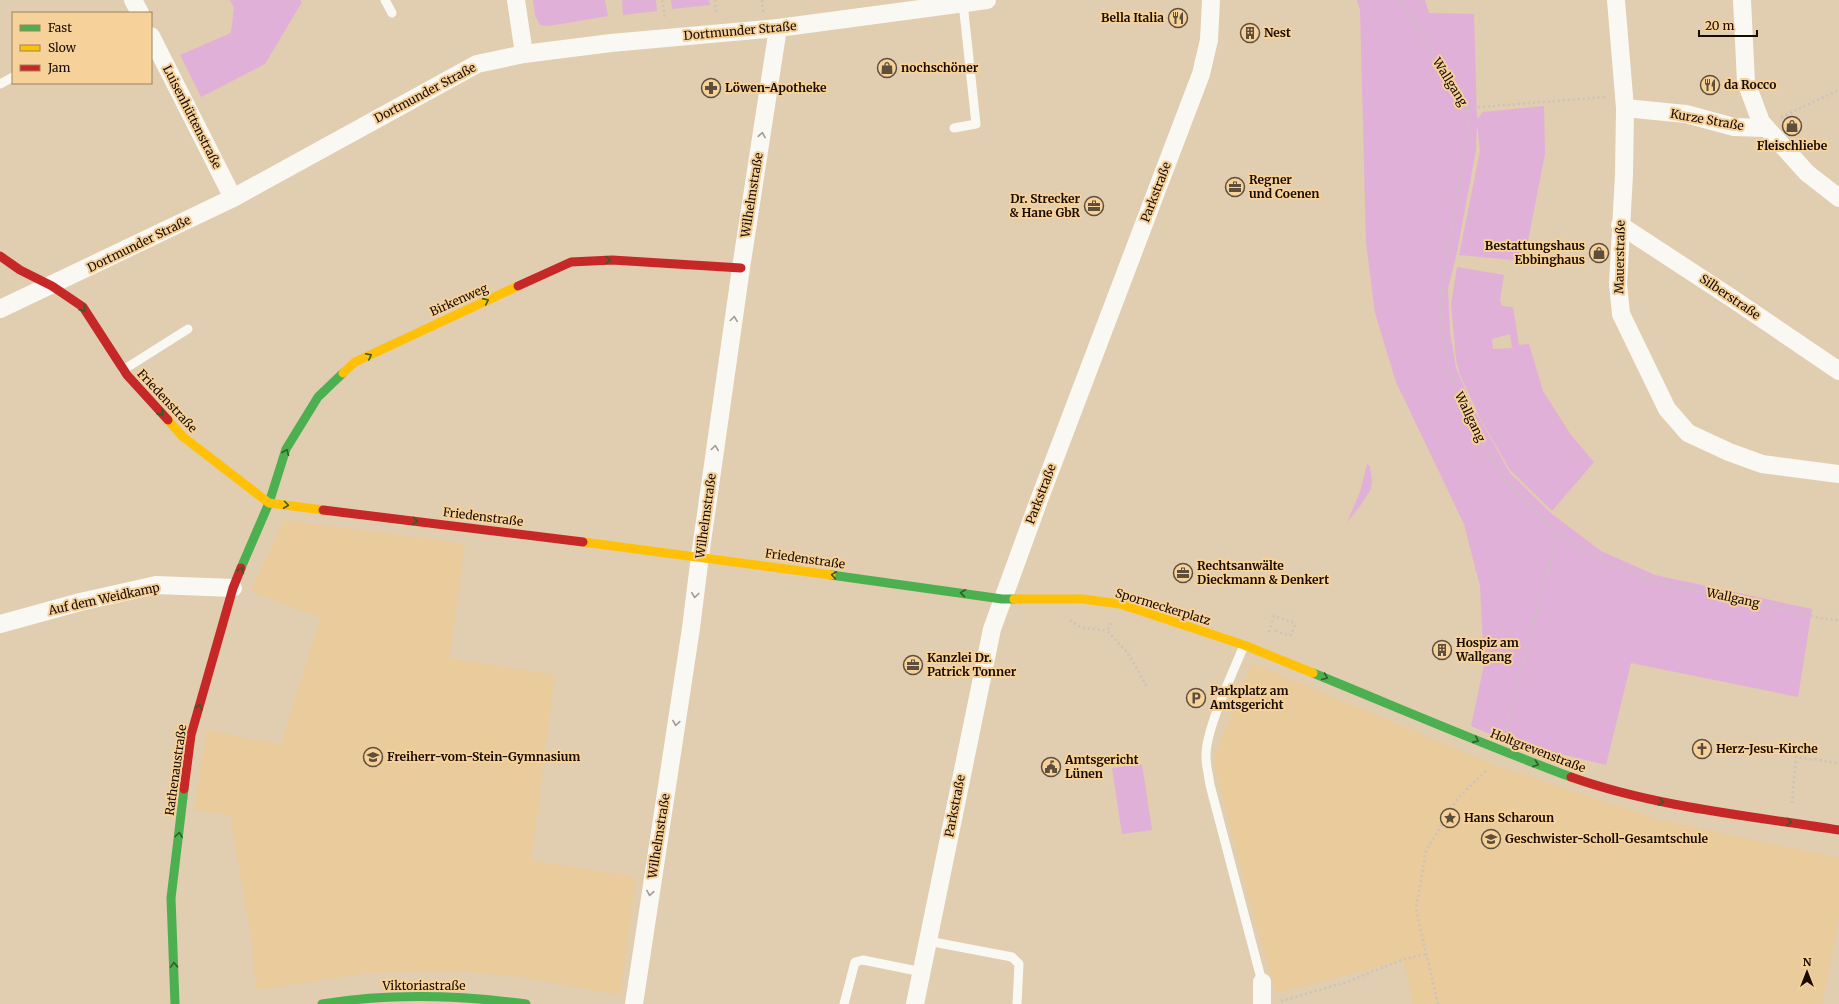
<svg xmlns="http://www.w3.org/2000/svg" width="1839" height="1004" font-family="Merriweather,serif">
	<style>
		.built { fill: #eacb9b }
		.green { fill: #e1b0d8; fill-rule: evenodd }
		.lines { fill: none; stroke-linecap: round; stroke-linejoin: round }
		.path { stroke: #cac4bc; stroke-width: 2.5; stroke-dasharray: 2 3; stroke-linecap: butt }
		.lane { stroke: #faf8f3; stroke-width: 9 }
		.street { stroke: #faf8f3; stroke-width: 18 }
		.fast { stroke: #4caf50; stroke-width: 9 }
		.slow { stroke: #ffc107; stroke-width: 9 }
		.jam { stroke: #c62828; stroke-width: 9 }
		.oneway { stroke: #a09992 }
		.oneway2 { stroke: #325d28 }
		.labels { text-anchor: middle; stroke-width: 4; stroke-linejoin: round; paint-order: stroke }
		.poi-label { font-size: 12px; font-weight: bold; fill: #180b00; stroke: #f6d19a; text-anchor: start }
		.street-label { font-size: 12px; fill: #180b00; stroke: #f6d19a }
	</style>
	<rect width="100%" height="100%" fill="#e1cdaf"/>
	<g class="built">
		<polygon points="284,520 465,544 449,658 555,675 531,860 636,877 620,995 521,977 454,971 368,973 256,990 252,942 230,815 194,810 207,730 281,745 319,622 320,617 251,591"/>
		<polygon points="1252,663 1492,764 1660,820 1839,858 1839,919 1822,1004 1413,1004 1404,960 1276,993 1246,889 1214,763 1219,746"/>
	</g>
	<g class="green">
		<polygon points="230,0 300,0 302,2 265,64 201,97 180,55 231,33 234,8"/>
		<polygon points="533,0 605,0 608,16 549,26 540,25 535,15"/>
		<polygon points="622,0 656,0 657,11 623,15"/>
		<polygon points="671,0 709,0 710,5 672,9"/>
		<polygon points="1357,0 1425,0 1429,13 1474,14 1477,119 1483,112 1544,106 1545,154 1524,261 1459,255 1480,151 1477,124 1476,150 1457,252 1448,289 1450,331 1456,368 1471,403 1510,473 1552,514 1601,551 1655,575 1812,609 1798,697 1631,663 1606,765 1507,741 1471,726 1484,665 1480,586 1464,524 1396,382 1375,313 1366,242 1360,10"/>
		<path d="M 1457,267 L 1504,275 L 1500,300 L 1502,306 L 1513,307 L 1519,345 L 1529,344 L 1543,391 L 1571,435 L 1594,462 L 1552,511 L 1510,470 L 1481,420 L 1460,375 L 1456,360 L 1451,304 ZM 1510,334 L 1512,348 L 1493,349 L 1492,339 Z"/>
		<polygon points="1367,464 1370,466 1372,481 1371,489 1360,506 1347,522 1360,492"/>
		<polygon points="1142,764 1152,830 1122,834 1112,768"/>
	</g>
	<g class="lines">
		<g class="path">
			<polyline points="662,0 665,19"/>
			<polyline points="715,0 716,15"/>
			<polyline points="762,0 763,12"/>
			<polyline points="1400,0 1453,87 1468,108 1466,141 1442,285 1441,325 1450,374 1470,422 1503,478 1558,534 1606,562 1653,581 1825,619 1839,620"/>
			<polyline points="1468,108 1605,97"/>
			<polyline points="1781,117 1839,90"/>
			<polyline points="1070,620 1080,627 1107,631"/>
			<polyline points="1111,623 1107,631 1128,653 1147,687"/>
			<polyline points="1269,632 1274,616 1292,622 1295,625 1291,635 1284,634 1274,630"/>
			<polyline points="1505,730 1558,534"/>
			<polyline points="1792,803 1796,757 1839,763"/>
			<polyline points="1281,1001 1347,982 1404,959 1427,954"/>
			<polyline points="1438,1004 1416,909 1426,851 1458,798 1488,769"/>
		</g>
		<g class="lane">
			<polyline points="385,0 392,13"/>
			<polyline points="0,84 13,77"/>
			<polyline points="954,128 976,124 963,3"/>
			<polyline points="123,370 188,329"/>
			<path d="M 1244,645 C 1233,673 1205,730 1206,757 C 1206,767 1209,776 1210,785 L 1262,982"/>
			<polyline points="928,941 1012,957 1019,964 1017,1004"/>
			<polyline points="844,1004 855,962 863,960 922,972"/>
		</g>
		<g class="street">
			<polyline points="133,0 140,13"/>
			<polyline points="516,0 524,54"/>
			<polyline points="1616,0 1625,108 1624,174 1618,284 1621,314 1667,409 1688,433 1729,452 1762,464 1839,474"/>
			<polyline points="1742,0 1746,82 1761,122 1807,173 1839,198"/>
			<polyline points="151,36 233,198"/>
			<polyline points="1625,108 1686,114 1734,127 1766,128"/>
			<polyline points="1620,225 1730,297 1839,371"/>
			<polyline points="0,309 233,198 477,64 524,54 611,43 778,28 987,0"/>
			<polyline points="0,624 80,602 156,585 233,588"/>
			<polyline points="1262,982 1262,1004"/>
			<polyline points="634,1004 691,628 700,556 741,268 778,28"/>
			<polyline points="915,1004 992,629 1039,500 1201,74 1209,40 1211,0"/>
		</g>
		<g class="fast">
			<polyline points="241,568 269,503 286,449 318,397 343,373"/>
			<polyline points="831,575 1002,599 1014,599"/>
			<path d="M 1313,673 C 1399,708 1484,745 1571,777"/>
			<polyline points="175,1004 171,898 184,789"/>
			<path d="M 322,1004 C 390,993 458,995 526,1004"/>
		</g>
		<g class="slow">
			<polyline points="343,373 355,362 518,286"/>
			<polyline points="168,420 182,436 269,503 323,510"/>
			<polyline points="583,542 831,575"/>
			<polyline points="1014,599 1083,599 1120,604 1244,645 1313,673"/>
		</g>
		<g class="jam">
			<polyline points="0,256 20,270 52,286 83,307 127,375 168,420"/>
			<polyline points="518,286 571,262 612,260 741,268"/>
			<polyline points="323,510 583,542"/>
			<path d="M 1571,777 C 1655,807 1751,816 1839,830"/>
			<polyline points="184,789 191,735 233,588 241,568"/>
		</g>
	</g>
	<defs><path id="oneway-chevron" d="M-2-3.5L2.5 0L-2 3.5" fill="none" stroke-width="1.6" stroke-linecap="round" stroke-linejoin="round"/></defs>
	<g class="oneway">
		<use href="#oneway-chevron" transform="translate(762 135) rotate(-81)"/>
		<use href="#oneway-chevron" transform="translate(734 319) rotate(-82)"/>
		<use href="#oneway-chevron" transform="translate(715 448) rotate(-82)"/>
		<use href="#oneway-chevron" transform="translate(695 595) rotate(97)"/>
		<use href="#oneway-chevron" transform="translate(676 723) rotate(99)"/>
		<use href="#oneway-chevron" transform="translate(650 893) rotate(99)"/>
	</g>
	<g class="oneway2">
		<use href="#oneway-chevron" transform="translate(608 260) rotate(-2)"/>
		<use href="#oneway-chevron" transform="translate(486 301) rotate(-24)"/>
		<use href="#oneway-chevron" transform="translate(83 309) rotate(50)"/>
		<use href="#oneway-chevron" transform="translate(369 356) rotate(-27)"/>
		<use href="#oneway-chevron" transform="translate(161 413) rotate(48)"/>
		<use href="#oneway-chevron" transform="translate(286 452) rotate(-68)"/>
		<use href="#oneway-chevron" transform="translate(286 505) rotate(7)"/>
		<use href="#oneway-chevron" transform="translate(415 521) rotate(7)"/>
		<use href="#oneway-chevron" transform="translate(241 570) rotate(-67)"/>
		<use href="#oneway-chevron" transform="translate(834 575) rotate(-172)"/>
		<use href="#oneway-chevron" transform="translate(963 593) rotate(-172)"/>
		<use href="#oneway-chevron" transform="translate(1325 677) rotate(22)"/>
		<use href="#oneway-chevron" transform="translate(199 707) rotate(-74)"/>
		<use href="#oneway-chevron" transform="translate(1476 740) rotate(24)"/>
		<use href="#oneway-chevron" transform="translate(1536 764) rotate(20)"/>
		<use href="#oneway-chevron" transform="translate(1661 802) rotate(9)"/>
		<use href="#oneway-chevron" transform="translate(1789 822) rotate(9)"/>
		<use href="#oneway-chevron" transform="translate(179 835) rotate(-83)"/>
		<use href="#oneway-chevron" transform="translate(174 965) rotate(-92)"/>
	</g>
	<defs>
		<symbol id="restaurant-ring" viewBox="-11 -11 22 22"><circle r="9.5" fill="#f6d19a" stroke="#5e4f3d" stroke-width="1.5"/><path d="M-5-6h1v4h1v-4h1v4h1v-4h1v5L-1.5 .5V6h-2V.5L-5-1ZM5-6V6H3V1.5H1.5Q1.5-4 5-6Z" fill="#5e4f3d"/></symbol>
		<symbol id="building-ring" viewBox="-11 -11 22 22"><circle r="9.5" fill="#f6d19a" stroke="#5e4f3d" stroke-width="1.5"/><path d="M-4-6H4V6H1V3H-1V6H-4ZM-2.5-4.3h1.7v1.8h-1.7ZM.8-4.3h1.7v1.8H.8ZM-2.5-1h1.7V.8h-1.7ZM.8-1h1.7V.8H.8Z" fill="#5e4f3d"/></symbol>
		<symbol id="shop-ring" viewBox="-11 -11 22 22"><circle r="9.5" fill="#f6d19a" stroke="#5e4f3d" stroke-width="1.5"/><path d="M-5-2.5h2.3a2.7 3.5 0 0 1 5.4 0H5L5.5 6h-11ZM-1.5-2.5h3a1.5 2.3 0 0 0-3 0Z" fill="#5e4f3d"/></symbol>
		<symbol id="pharmacy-ring" viewBox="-11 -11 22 22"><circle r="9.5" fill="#f6d19a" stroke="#5e4f3d" stroke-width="1.5"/><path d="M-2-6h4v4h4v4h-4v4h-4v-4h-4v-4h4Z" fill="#5e4f3d"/></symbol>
		<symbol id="office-ring" viewBox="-11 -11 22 22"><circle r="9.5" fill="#f6d19a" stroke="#5e4f3d" stroke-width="1.5"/><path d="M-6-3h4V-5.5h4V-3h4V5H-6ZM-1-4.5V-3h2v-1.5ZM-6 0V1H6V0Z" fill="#5e4f3d"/></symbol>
		<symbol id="parking-ring" viewBox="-11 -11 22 22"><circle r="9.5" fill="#f6d19a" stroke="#5e4f3d" stroke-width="1.5"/><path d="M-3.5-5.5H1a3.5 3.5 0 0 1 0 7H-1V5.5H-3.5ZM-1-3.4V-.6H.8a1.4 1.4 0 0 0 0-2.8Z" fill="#5e4f3d"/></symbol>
		<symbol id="church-ring" viewBox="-11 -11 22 22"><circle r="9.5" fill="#f6d19a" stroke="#5e4f3d" stroke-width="1.5"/><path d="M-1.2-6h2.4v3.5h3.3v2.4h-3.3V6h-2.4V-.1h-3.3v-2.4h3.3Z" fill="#5e4f3d"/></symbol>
		<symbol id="school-ring" viewBox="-11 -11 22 22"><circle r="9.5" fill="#f6d19a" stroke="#5e4f3d" stroke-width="1.5"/><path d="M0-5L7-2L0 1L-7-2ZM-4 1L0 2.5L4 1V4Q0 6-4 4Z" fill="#5e4f3d"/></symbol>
		<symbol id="civic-ring" viewBox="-11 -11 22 22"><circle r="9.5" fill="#f6d19a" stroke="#5e4f3d" stroke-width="1.5"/><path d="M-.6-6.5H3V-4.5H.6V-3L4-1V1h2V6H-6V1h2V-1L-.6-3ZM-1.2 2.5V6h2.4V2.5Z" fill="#5e4f3d"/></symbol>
		<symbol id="sight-ring" viewBox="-11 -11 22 22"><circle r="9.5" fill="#f6d19a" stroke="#5e4f3d" stroke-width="1.5"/><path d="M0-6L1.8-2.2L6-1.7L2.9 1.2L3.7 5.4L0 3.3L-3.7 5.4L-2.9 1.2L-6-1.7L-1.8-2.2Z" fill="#5e4f3d"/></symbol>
	</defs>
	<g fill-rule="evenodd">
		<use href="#restaurant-ring" x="1167" y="7" width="22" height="22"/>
		<use href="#building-ring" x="1239" y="22" width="22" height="22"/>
		<use href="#shop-ring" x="876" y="57" width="22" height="22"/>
		<use href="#restaurant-ring" x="1699" y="74" width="22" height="22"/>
		<use href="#pharmacy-ring" x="700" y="77" width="22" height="22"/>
		<use href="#shop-ring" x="1781" y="115" width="22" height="22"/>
		<use href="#office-ring" x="1224" y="176" width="22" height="22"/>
		<use href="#office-ring" x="1083" y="195" width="22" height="22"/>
		<use href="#shop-ring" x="1588" y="242" width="22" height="22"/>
		<use href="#office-ring" x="1172" y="562" width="22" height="22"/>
		<use href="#building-ring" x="1431" y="639" width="22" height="22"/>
		<use href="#office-ring" x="902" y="654" width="22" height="22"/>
		<use href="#parking-ring" x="1185" y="687" width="22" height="22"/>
		<use href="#church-ring" x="1691" y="738" width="22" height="22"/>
		<use href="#school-ring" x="362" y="746" width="22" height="22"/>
		<use href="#civic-ring" x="1040" y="756" width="22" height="22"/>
		<use href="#sight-ring" x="1439" y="807" width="22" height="22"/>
		<use href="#school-ring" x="1480" y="828" width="22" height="22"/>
	</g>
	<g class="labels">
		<g class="poi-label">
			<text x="1164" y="22" text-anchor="end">Bella Italia</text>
			<text x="1264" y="37">Nest</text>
			<text x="901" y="72">nochschöner</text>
			<text x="1724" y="89">da Rocco</text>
			<text x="725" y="92">Löwen-Apotheke</text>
			<text x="1792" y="150" text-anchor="middle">Fleischliebe</text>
			<text x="1249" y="184">Regner<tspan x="1249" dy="14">und Coenen</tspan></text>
			<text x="1080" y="203" text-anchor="end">Dr. Strecker<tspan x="1080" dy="14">&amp; Hane GbR</tspan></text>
			<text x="1585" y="250" text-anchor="end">Bestattungshaus<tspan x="1585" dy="14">Ebbinghaus</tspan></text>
			<text x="1197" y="570">Rechtsanwälte<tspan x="1197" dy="14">Dieckmann &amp; Denkert</tspan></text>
			<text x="1456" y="647">Hospiz am<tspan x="1456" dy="14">Wallgang</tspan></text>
			<text x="927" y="662">Kanzlei Dr.<tspan x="927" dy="14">Patrick Tonner</tspan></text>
			<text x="1210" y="695">Parkplatz am<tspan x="1210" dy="14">Amtsgericht</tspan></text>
			<text x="1716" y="753">Herz-Jesu-Kirche</text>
			<text x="387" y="761">Freiherr-vom-Stein-Gymnasium</text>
			<text x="1065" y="764">Amtsgericht<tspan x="1065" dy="14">Lünen</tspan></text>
			<text x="1464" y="822">Hans Scharoun</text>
			<text x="1505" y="843">Geschwister-Scholl-Gesamtschule</text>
		</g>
		<g class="street-label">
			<text transform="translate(740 31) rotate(-5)" y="4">Dortmunder Straße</text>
			<text transform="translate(1450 82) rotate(58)" y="4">Wallgang</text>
			<text transform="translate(425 93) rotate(-28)" y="4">Dortmunder Straße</text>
			<text transform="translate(192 117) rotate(63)" y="4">Luisenhüttenstraße</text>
			<text transform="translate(1707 120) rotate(10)" y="4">Kurze Straße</text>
			<text transform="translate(1156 192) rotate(-69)" y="4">Parkstraße</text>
			<text transform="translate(752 195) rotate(-81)" y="4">Wilhelmstraße</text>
			<text transform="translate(139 244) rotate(-26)" y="4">Dortmunder Straße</text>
			<text transform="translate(1620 257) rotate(-89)" y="4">Mauerstraße</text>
			<text transform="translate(1730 297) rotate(34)" y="4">Silberstraße</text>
			<text transform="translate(459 300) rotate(-24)" y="4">Birkenweg</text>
			<text transform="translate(167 401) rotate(47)" y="4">Friedenstraße</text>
			<text transform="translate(1470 417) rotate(64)" y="4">Wallgang</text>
			<text transform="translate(1041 494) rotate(-69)" y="4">Parkstraße</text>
			<text transform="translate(706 516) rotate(-82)" y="4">Wilhelmstraße</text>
			<text transform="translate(483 517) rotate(7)" y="4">Friedenstraße</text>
			<text transform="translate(805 559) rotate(8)" y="4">Friedenstraße</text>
			<text transform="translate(1733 598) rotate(12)" y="4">Wallgang</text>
			<text transform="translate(104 599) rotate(-12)" y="4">Auf dem Weidkamp</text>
			<text transform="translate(1163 607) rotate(17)" y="4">Spormeckerplatz</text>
			<text transform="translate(1538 751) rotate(21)" y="4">Holtgrevenstraße</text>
			<text transform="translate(176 770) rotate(-82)" y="4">Rathenaustraße</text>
			<text transform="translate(955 806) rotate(-79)" y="4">Parkstraße</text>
			<text transform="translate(659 836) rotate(-81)" y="4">Wilhelmstraße</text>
			<text x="424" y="990">Viktoriastraße</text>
		</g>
	</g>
	<rect x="12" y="12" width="140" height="72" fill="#f6d19a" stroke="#9d825c"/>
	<rect x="20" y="25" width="20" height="6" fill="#4caf50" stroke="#9d825c"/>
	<text x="48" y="32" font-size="12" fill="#180b00">Fast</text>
	<rect x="20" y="45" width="20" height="6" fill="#ffc107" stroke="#9d825c"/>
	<text x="48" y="52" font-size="12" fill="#180b00">Slow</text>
	<rect x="20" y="65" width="20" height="6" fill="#c62828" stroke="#9d825c"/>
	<text x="48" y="72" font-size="12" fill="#180b00">Jam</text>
	<g transform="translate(1807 972)" stroke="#f6d19a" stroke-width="3" paint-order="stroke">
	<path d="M0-3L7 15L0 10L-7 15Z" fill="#180b00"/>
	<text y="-6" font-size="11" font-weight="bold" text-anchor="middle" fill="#180b00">N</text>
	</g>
	<path d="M1699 30v6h58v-6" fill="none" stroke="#180b00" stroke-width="2"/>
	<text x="1705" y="30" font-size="12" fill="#180b00" stroke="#f6d19a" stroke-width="3" paint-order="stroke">20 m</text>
</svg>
